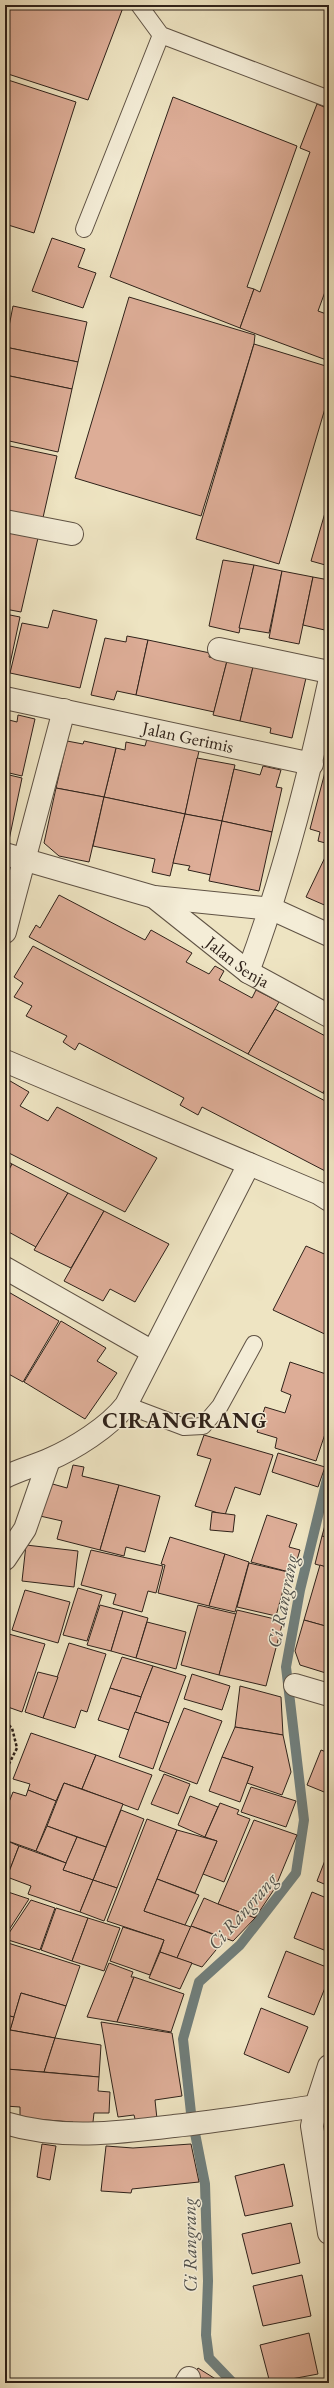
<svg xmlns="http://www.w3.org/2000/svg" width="334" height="2388" font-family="'EB Garamond',serif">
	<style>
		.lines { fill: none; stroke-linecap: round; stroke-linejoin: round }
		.stream { stroke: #707e7b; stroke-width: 10 }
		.building { fill: #ddad97; stroke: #2f221a }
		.service-casing { stroke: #5f5244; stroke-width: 18 }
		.minor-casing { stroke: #5f5244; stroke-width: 24 }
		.path { stroke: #2f221a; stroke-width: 2.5; stroke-dasharray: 3 2; stroke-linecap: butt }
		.service { stroke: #f4edd7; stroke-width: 16 }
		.minor { stroke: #f4edd7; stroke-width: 22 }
		.labels { text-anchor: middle; stroke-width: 3; stroke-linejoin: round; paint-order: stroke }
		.street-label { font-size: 18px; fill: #2f221a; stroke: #f4edd7 }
		.water-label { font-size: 19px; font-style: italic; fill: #50504b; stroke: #f4edd7 }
		.district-label { font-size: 22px; font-weight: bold; letter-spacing: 1px; fill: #2f221a; stroke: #f4edd7 }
	</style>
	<rect width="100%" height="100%" fill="#eee4c2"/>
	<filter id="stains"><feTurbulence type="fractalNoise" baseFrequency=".005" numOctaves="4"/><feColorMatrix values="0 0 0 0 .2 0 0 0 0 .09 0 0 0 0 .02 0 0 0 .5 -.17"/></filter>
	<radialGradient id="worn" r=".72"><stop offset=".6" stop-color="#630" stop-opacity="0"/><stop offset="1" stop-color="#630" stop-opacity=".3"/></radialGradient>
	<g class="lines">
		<polyline class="stream" points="233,2383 209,2358 206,2335 208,2281 205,2184 191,2113 183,2039 199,1982 240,1945 296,1873 304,1820 286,1667 300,1590 329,1471"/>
	</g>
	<g class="building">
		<polygon points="5,5 124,5 88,100 5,73"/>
		<polygon points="5,79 76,102 34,233 5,224"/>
		<polygon points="173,97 297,146 247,287 254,289 240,328 110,277"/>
		<polygon points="317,104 329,109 329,281 318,311 329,315 329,361 240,328 254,289 260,292 310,152 300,148"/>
		<polygon points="52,238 85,249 78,267 96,273 83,308 32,291"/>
		<polygon points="129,297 255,335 254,344 201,516 75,478"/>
		<polygon points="13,306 87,322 78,362 5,347"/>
		<polygon points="254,344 329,367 329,395 279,564 196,539"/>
		<polygon points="5,347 78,362 72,389 5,375"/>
		<polygon points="5,375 72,389 58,452 5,440"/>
		<polygon points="5,445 57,456 42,522 5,515"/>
		<polygon points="329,499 329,566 311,561"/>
		<polygon points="5,531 38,538 21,612 5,609"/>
		<polygon points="223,560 254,565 239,633 209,626"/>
		<polygon points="254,565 282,571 269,633 239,628"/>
		<polygon points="282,571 313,577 299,644 269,638"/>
		<polygon points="313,577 329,580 329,631 303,625"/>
		<polygon points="53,610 97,620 80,688 10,673 22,623 48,628"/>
		<polygon points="5,614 20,617 7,678 5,678"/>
		<polygon points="127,636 148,640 136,695 117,691 114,700 91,695 105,638 126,642"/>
		<polygon points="148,640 210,653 209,657 227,661 214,712 136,695"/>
		<polygon points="227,661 253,667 240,721 213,715"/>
		<polygon points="253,667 306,678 292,738 270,733 271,728 240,721"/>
		<polygon points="18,715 35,719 22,776 5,772 5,719 17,722"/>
		<polygon points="147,739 199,751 185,814 104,797 116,748 125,750 126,742 145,746"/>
		<polygon points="67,741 83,744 84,741 116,748 104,797 56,788"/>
		<polygon points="329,754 329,777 324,776"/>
		<polygon points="197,758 235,765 222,821 185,814"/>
		<polygon points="263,766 281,770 276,787 282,788 272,832 222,821 234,769 260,775"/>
		<polygon points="5,774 22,778 9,840 5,839"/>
		<polygon points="324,776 329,777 329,844 318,841 320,832 310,829"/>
		<polygon points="56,788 104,797 89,862 59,856 44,843"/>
		<polygon points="104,797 185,814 170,876 152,872 155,859 93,846"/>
		<polygon points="185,814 222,821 211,875 188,870 190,866 173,863"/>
		<polygon points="222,821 272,832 259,891 209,881"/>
		<polygon points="329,849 329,907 306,897"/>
		<polygon points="59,895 145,940 151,930 192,953 186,962 209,974 215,966 224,971 219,980 252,998 256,990 279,1002 248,1054 29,937 36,925 40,928"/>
		<polygon points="33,946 329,1103 329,1173 202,1107 198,1115 180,1105 184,1098 79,1043 75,1050 63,1042 67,1036 26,1016 32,1006 14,997 23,983 14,977"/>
		<polygon points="275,1009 329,1038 329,1082 323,1093 248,1054"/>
		<polygon points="5,1078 29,1092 20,1106 48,1121 57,1107 157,1158 125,1212 5,1151"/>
		<polygon points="329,1082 329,1097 323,1093"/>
		<polygon points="5,1160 12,1164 5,1177"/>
		<polygon points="12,1164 68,1193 36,1247 5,1230 5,1177"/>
		<polygon points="68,1193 104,1211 71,1268 34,1250"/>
		<polygon points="104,1211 169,1244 135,1302 110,1289 103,1301 64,1281"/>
		<polygon points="306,1246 329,1256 329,1336 273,1310"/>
		<polygon points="5,1290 59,1321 23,1382 5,1372"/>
		<polygon points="61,1321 106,1348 97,1361 117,1373 85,1419 24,1382"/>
		<polygon points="290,1362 329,1375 329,1422 316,1461 275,1448 277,1438 257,1432 265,1407 285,1413 291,1395 281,1391"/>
		<polygon points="204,1435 273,1455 260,1495 235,1487 225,1515 195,1506 211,1459 197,1455"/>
		<polygon points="278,1453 325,1467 318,1487 272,1472"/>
		<polygon points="73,1465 84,1467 82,1476 119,1485 100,1550 57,1539 62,1521 40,1516 49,1483 67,1488"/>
		<polygon points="119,1485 160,1496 145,1552 126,1547 124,1556 100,1550"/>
		<polygon points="329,1511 329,1538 322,1536"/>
		<polygon points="212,1512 235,1515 233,1532 210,1530"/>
		<polygon points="267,1515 297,1524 289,1547 300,1550 293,1573 251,1562"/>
		<polygon points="322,1536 329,1538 329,1568 315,1564"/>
		<polygon points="170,1537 225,1554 209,1606 158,1593 165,1565 161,1564"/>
		<polygon points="26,1545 78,1551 74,1587 22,1581"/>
		<polygon points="91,1550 163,1566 156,1593 148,1591 142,1612 113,1604 116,1594 81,1585"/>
		<polygon points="225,1554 249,1562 235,1612 209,1606"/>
		<polygon points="249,1563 288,1572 276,1616 237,1607"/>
		<polygon points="320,1565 329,1568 329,1627 304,1620"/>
		<polygon points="78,1588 102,1595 87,1641 63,1635"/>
		<polygon points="25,1590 70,1602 58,1643 12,1630"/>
		<polygon points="100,1605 123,1611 111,1651 87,1645"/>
		<polygon points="198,1605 236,1614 219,1675 181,1665"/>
		<polygon points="237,1610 283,1621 266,1686 219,1675"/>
		<polygon points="123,1611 148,1618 136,1658 111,1651"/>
		<polygon points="304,1620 329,1627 329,1674 300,1665 295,1651"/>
		<polygon points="147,1622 186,1632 176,1669 136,1658"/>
		<polygon points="5,1633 45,1644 22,1712 5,1706"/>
		<polygon points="69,1643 106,1654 87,1712 81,1710 75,1728 43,1718"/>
		<polygon points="122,1657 153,1666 141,1697 110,1688"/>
		<polygon points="153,1666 186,1676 169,1723 135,1712"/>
		<polygon points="38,1672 58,1677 43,1718 25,1712"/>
		<polygon points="192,1674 230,1686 222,1710 184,1699"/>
		<polygon points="240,1686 281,1697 283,1735 235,1727"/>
		<polygon points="110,1688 141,1697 129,1730 98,1720"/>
		<polygon points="184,1708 222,1721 197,1784 159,1770"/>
		<polygon points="135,1712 169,1723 153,1769 119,1757"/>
		<polygon points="235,1727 283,1735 291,1772 282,1795 247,1783 253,1767 222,1757"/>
		<polygon points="31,1733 96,1755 82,1789 64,1783 56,1801 28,1790 30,1784 13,1779"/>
		<polygon points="321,1750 329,1753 329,1794 307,1785"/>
		<polygon points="96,1755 152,1775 138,1810 82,1789"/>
		<polygon points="222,1757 253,1767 240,1802 209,1791"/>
		<polygon points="164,1774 190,1784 178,1814 151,1804"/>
		<polygon points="64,1783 123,1804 106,1847 47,1826"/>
		<polygon points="251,1787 296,1801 286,1827 241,1812"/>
		<polygon points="28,1790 56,1801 36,1851 5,1840 5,1812 13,1792 26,1796"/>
		<polygon points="190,1796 218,1807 205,1837 178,1825"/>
		<polygon points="220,1803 239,1810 237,1814 250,1819 224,1882 203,1874 217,1841 205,1837"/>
		<polygon points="121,1810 144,1819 117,1888 93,1880"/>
		<polygon points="147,1819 177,1830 144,1911 191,1927 177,1958 160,1952 164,1940 107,1921"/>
		<polygon points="254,1820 297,1835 275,1888 255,1918 218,1904"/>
		<polygon points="47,1826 77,1837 66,1863 36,1851"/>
		<polygon points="177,1830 217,1841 195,1893 157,1879"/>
		<polygon points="77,1837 106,1847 93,1880 63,1870"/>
		<polygon points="5,1840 19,1846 7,1877 5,1876"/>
		<polygon points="19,1846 66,1863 63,1870 93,1880 80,1912 28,1894 31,1886 7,1877"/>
		<polygon points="329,1850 329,1886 317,1881"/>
		<polygon points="157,1879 199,1895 185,1925 144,1911"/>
		<polygon points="93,1880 117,1888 104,1921 80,1912"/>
		<polygon points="5,1891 29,1899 5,1936"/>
		<polygon points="312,1892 329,1899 329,1952 294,1938"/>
		<polygon points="204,1898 218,1904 255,1918 233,1941 191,1926"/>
		<polygon points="31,1900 55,1908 40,1950 5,1939"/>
		<polygon points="56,1908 88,1918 72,1961 41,1950"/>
		<polygon points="88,1918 120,1928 104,1971 72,1961"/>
		<polygon points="191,1926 225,1939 202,1967 177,1958"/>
		<polygon points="123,1927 164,1940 150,1975 110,1961"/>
		<polygon points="5,1942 80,1966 66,2006 21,1993 14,2017 5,2015"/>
		<polygon points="286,1951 329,1968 329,1978 314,2015 268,1997"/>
		<polygon points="160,1952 192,1963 180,1989 149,1978"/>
		<polygon points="109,1963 133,1972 131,1977 134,1977 117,2022 87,2017"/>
		<polygon points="134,1977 184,1994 171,2032 117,2022"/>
		<polygon points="21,1993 66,2006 55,2038 10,2030"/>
		<polygon points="261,2008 308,2027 289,2073 244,2054"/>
		<polygon points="5,2015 14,2017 5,2047"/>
		<polygon points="101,2022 172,2033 182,2096 155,2100 157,2119 136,2123 134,2115 118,2117"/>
		<polygon points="10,2030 55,2038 44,2072 5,2069 5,2047"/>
		<polygon points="55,2038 101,2045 99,2077 44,2072"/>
		<polygon points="7,2069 99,2077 98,2091 110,2092 109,2113 94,2113 92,2131 72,2129 73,2122 20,2118 20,2107 5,2106"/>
		<polygon points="42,2144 56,2146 50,2180 37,2177"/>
		<polygon points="191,2144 199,2182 132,2189 131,2193 101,2191 106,2146 133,2148"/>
		<polygon points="284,2164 293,2206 245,2216 235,2176"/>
		<polygon points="291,2223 300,2263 252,2274 242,2234"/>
		<polygon points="302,2275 311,2316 263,2326 253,2286"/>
		<polygon points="309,2333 318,2374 270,2383 260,2345"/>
		<polygon points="198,2368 222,2383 189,2383"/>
	</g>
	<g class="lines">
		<defs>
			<g id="service">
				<polyline points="139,5 161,35 329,99"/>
				<polyline points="84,229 161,35"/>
				<polyline points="126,1405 184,1427 203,1426 220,1406 254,1344"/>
			</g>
			<g id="minor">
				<polyline points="5,521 72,534"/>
				<polyline points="219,649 329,672"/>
				<path id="s1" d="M 5,698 L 312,764"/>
				<polyline points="5,854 154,897 272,909 329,935"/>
				<path id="s2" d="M 154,897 L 248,972 L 329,1016"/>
				<polyline points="5,932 64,710"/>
				<path d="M 248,972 C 283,878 308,781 329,683"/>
				<polyline points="5,1061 318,1193 329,1200"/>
				<polyline points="5,1268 151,1351"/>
				<path d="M 5,1477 C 19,1470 34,1466 48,1460 C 74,1449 109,1427 126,1405 L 249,1164"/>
				<polyline points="5,1559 25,1529 49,1460"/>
				<polyline points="295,1685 329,1695"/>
				<polyline points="329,2066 316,2106 312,2126 329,2233"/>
				<path d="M 5,2123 C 61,2140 117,2133 174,2126 C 221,2121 269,2113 316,2106"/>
				<polyline points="186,2383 189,2378"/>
			</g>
		</defs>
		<use href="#service" class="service-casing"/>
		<use href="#minor" class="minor-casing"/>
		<polyline class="path" points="5,1722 12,1728 17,1748 5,1772"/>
		<use href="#service" class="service"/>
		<use href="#minor" class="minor"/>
	</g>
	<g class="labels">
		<g class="street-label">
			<text dy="6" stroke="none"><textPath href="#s1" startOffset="187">Jalan Gerimis</textPath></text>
			<text dy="6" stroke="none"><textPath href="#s2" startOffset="106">Jalan Senja</textPath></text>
		</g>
		<g class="water-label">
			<text transform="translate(282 1601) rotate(-79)" y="7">Ci Rangrang</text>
			<text transform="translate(242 1911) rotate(-49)" y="7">Ci Rangrang</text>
			<text transform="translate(189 2245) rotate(-91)" y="7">Ci Rangrang</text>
		</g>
		<g class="district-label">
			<text x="185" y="1428">CIRANGRANG</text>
		</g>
	</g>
	<rect width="334" height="2388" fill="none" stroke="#eee4c2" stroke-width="20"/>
	<rect x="6" y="6" width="322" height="2376" fill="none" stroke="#2f221a" stroke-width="2"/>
	<rect x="10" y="10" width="314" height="2368" fill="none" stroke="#2f221a"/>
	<rect width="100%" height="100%" filter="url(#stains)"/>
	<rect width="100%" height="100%" fill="url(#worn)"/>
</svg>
